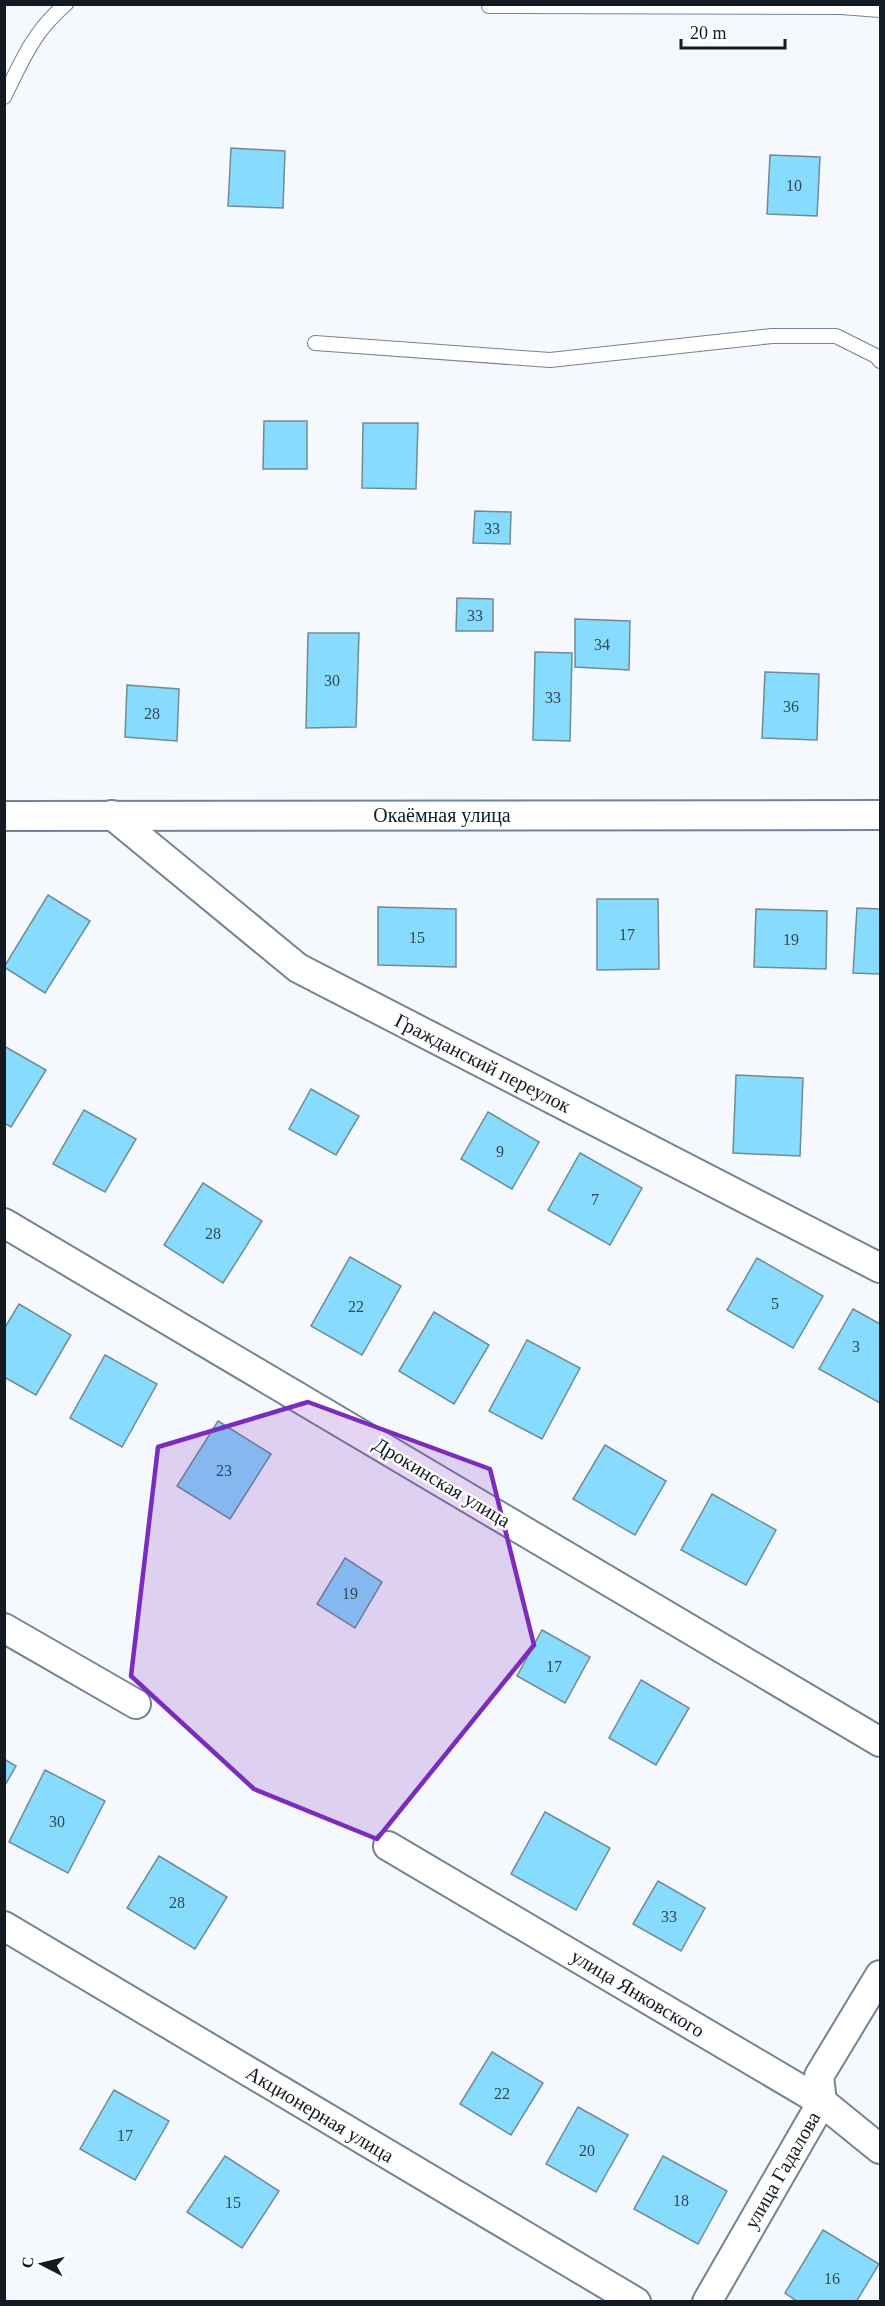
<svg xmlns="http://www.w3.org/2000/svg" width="885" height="2306" font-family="'Times New Roman',serif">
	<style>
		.building { fill: #87dbfc; stroke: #718b96; stroke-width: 1.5 }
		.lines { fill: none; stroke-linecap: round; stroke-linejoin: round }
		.service-casing { stroke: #728495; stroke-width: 16 }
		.minor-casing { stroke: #728495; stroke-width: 32 }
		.service { stroke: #fff; stroke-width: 14 }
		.minor { stroke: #fff; stroke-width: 28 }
		.marked { fill: #7b2cbf; fill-opacity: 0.2; stroke: #7b2cbf; stroke-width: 4.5; stroke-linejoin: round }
		.labels { text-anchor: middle; stroke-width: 5; stroke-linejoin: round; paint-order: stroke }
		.number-label { font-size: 16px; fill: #304a58 }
		.street-label { font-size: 20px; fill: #131a21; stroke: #fff }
	</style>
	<rect width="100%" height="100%" fill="#f5f9fd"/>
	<g class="building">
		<polygon points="231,148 285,151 283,208 228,206"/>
		<polygon points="770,155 820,157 817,216 767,214"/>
		<polygon points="264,421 307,421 307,469 263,469"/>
		<polygon points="363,423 418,423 416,489 362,488"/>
		<polygon points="475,511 511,512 510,544 473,543"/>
		<polygon points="457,598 493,599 493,631 456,631"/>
		<polygon points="575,619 630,621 629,670 575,667"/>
		<polygon points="308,633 359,633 356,727 306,728"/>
		<polygon points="535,652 572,653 570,741 533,740"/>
		<polygon points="765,672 819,674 817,740 762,738"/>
		<polygon points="127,685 179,689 177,741 125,737"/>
		<polygon points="48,895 90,921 45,993 4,967"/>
		<polygon points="597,899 658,899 659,969 597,970"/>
		<polygon points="378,907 456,909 456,967 378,965"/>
		<polygon points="857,908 880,909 880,974 853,973"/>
		<polygon points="756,909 827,911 826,969 754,967"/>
		<polygon points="4,1046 46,1070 11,1127 4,1123"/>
		<polygon points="736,1075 803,1078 800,1156 733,1153"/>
		<polygon points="311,1089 359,1116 336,1155 289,1129"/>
		<polygon points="84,1110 136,1139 105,1192 53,1164"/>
		<polygon points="488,1112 539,1142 512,1189 461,1159"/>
		<polygon points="580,1153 642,1188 610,1245 548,1210"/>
		<polygon points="203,1183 262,1221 223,1283 164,1245"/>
		<polygon points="350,1257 401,1286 362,1355 311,1326"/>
		<polygon points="757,1258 823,1296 793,1348 727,1310"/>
		<polygon points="19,1304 71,1335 36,1395 4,1377 4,1329"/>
		<polygon points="853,1309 880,1324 880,1403 819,1369"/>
		<polygon points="434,1312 489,1345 454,1404 399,1371"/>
		<polygon points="527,1340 580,1368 542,1439 489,1411"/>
		<polygon points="105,1355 157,1384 122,1447 70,1418"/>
		<polygon points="218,1421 271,1454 230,1519 177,1486"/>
		<polygon points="605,1445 666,1481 635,1535 573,1499"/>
		<polygon points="712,1494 776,1530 746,1585 681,1550"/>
		<polygon points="345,1558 382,1582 355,1628 317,1604"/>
		<polygon points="542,1630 590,1657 565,1703 517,1676"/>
		<polygon points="641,1680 689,1708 656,1765 609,1738"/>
		<polygon points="4,1759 16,1766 4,1787"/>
		<polygon points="45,1770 105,1801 68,1873 9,1842"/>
		<polygon points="545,1812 610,1848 576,1910 511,1874"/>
		<polygon points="159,1856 227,1897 195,1949 127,1908"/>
		<polygon points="658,1881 705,1908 681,1951 633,1924"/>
		<polygon points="492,2052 543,2083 511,2135 460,2104"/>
		<polygon points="114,2090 169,2121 135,2180 80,2149"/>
		<polygon points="578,2107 628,2135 596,2192 546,2164"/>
		<polygon points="225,2156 279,2191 242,2248 187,2212"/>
		<polygon points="663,2156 727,2191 698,2244 634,2209"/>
		<polygon points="823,2230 879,2264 856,2302 798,2302 785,2293"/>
	</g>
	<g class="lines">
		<defs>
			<g id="service">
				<polyline points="489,6 841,7 880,10"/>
				<path d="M 4,97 C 23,59 33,32 66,4"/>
				<polyline points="315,343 550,360 772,336 836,336 876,356 880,361"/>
			</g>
			<g id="minor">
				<polyline points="112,815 298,968 880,1268"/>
				<polyline points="4,816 880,815"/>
				<polyline points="4,1223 880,1742"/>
				<polyline points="4,1628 136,1704"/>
				<polyline points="388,1846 822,2102 880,2149"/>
				<polyline points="4,1926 636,2302"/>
				<polyline points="707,2302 822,2102 819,2076 880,1975"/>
			</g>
		</defs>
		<use href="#service" class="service-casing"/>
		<use href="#minor" class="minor-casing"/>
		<use href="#service" class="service"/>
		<use href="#minor" class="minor"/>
	</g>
	<path class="marked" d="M 308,1402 L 490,1469 L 534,1645 L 377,1839 L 254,1789 L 131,1676 L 158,1447 Z"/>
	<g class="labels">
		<g class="number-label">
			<text x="794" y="191">10</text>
			<text x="492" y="534">33</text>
			<text x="475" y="621">33</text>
			<text x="602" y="650">34</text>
			<text x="332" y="686">30</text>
			<text x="553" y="703">33</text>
			<text x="791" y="712">36</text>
			<text x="152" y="719">28</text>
			<text x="627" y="940">17</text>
			<text x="417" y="943">15</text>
			<text x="791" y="945">19</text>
			<text x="500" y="1157">9</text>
			<text x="595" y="1205">7</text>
			<text x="213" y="1239">28</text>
			<text x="775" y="1309">5</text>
			<text x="356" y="1312">22</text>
			<text x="856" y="1352">3</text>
			<text x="224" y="1476">23</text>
			<text x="350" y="1599">19</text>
			<text x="554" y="1672">17</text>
			<text x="57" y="1827">30</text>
			<text x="177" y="1908">28</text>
			<text x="669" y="1922">33</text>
			<text x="502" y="2099">22</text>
			<text x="125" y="2141">17</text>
			<text x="587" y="2156">20</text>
			<text x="681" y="2206">18</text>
			<text x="233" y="2208">15</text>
			<text x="832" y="2284">16</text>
		</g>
		<g class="street-label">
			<text x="442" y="822">Окаёмная улица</text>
			<text transform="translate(483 1063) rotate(27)" y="7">Гражданский переулок</text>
			<text transform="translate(442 1482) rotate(31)" y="7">Дрокинская улица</text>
			<text transform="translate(638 1993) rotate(31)" y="7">улица Янковского</text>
			<text transform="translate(320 2114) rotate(31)" y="7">Акционерная улица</text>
			<text transform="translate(782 2170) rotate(-60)" y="7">улица Гадалова</text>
		</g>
	</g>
	<rect width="885" height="2306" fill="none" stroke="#131a21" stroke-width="12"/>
	<g transform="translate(42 2264) rotate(277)" stroke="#ffffff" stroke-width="4.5" paint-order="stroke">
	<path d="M0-4.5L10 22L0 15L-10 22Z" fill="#131a21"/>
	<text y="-9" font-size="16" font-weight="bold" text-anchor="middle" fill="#131a21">С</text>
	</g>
	<path d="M681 39v9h104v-9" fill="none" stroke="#131a21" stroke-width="3"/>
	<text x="690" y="39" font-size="18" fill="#131a21" stroke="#ffffff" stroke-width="4.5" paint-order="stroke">20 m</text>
</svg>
